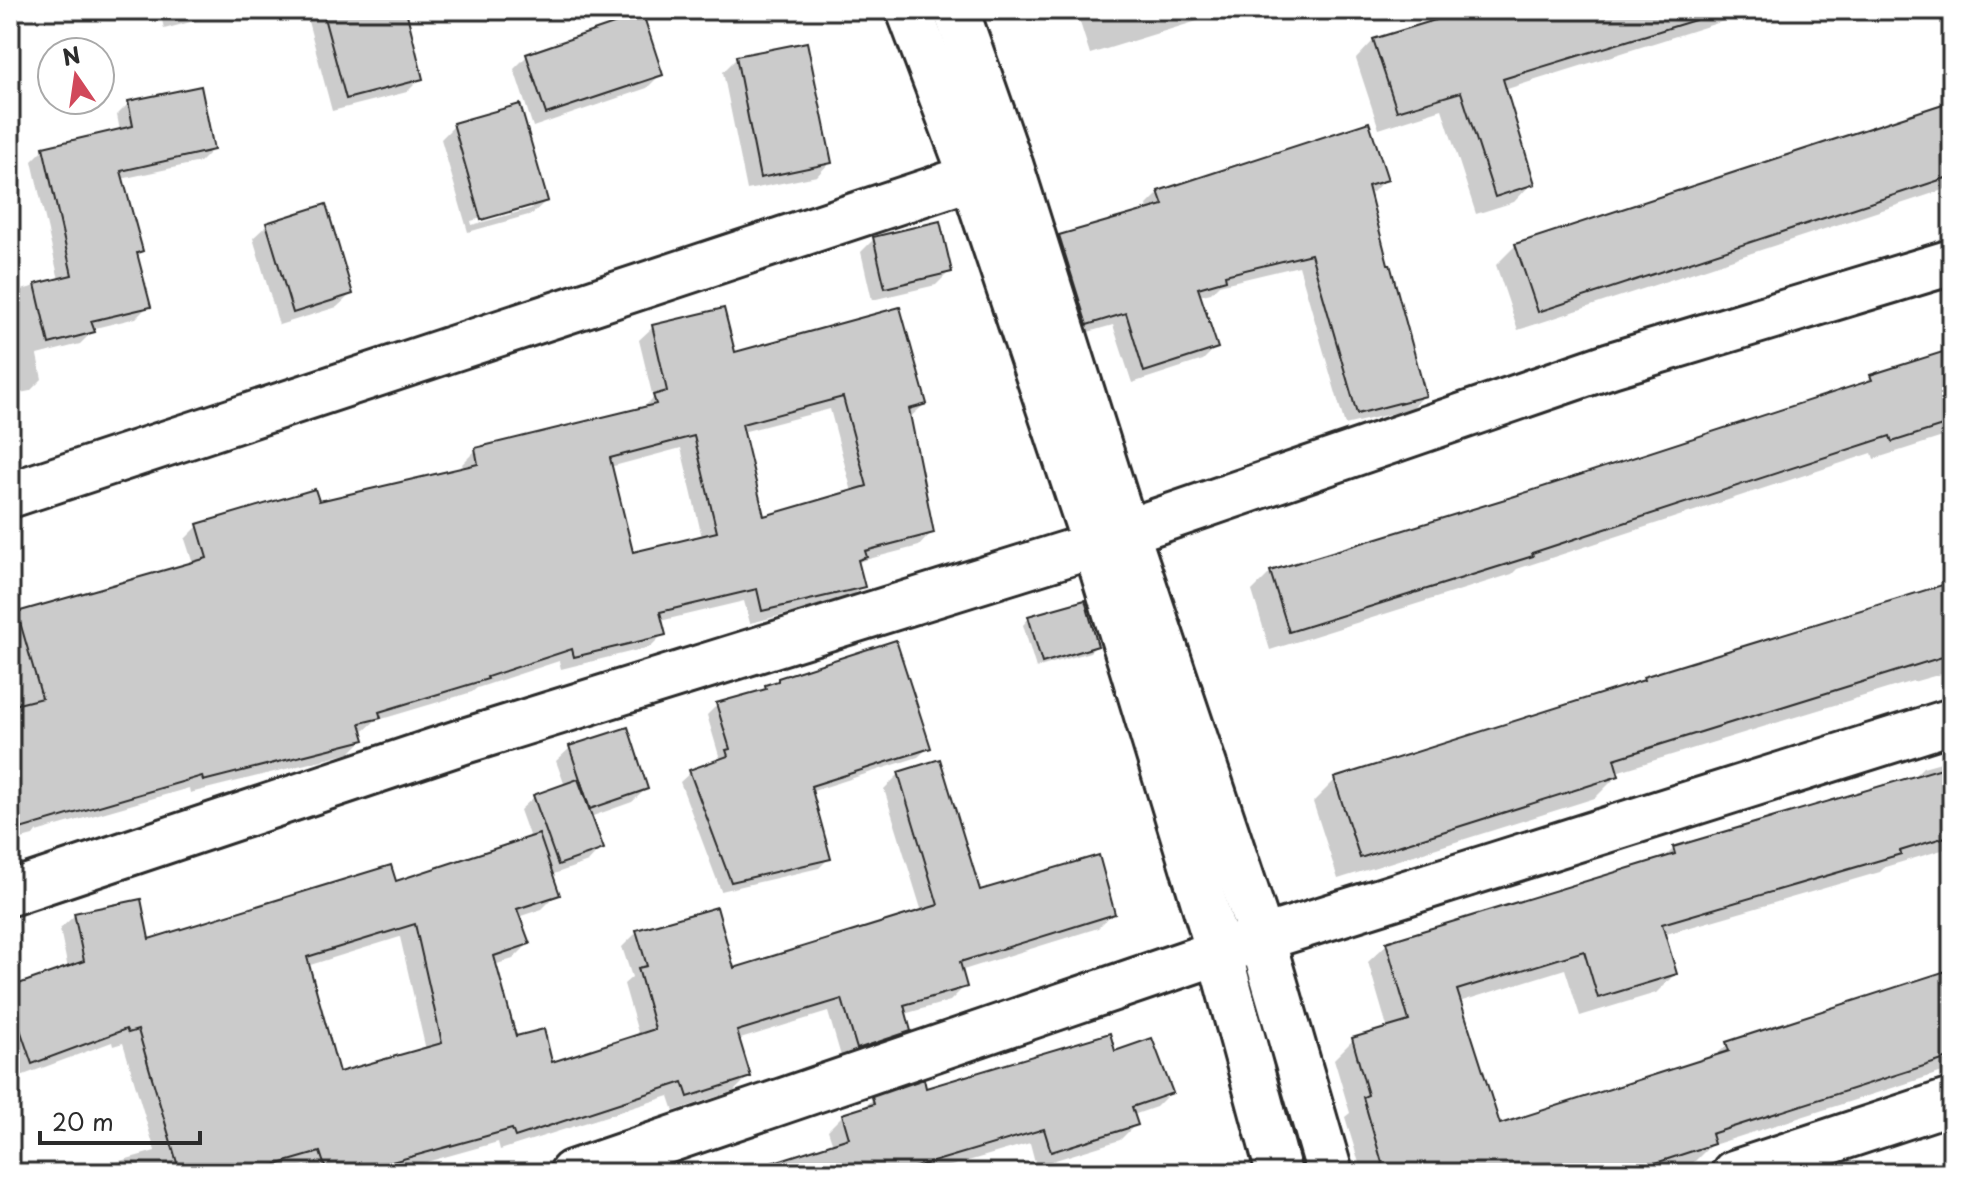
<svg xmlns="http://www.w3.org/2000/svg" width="1962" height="1183" font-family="'Playpen Sans',sans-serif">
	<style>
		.shadow { fill: #0003; fill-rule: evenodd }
		.building { fill: #cbcbcb; stroke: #2b2b2b; stroke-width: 2; fill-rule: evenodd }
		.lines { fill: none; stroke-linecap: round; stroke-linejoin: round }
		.minor-casing { stroke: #2b2b2b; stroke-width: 50 }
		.minor { stroke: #fff; stroke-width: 44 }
	</style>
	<rect width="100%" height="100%" fill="#fff"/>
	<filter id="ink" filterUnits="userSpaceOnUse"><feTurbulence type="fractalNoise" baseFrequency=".0125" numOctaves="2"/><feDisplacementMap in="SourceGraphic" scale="16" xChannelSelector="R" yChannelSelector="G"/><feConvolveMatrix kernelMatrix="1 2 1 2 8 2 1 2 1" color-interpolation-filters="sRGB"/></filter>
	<g filter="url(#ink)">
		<g class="shadow">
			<polygon points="160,10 212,10 202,19 164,29"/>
			<polygon points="305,10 403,10 421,78 407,92 332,111"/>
			<polygon points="1076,10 1233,10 1090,54"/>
			<polygon points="1474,10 1759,10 1504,90 1532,183 1514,202 1476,214 1442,109 1379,129 1356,59 1374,40"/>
			<polygon points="527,56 661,74 647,88 533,127 514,69"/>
			<polygon points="737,58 830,162 817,176 747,190 723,72"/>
			<polygon points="129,103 212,150 200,162 121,179 141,250 136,256 148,306 136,318 91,329 92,332 80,344 37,355 42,379 30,391 10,395 10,293 59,280 32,161 44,149 120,131 117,115"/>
			<polygon points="1952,103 1952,187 1518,330 1496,265 1516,245"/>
			<path d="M 455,125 L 546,201 L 532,214 L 468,232 L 441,139 ZM 533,204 L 533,208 L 472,225 L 471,221 Z"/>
			<polygon points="1385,179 1373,192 1368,193 1424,396 1411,409 1345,425 1299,266 1219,285 1211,293 1198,296 1216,347 1203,360 1132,383 1113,325 1074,336 1047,250 1060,237 1148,211 1147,205 1159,193"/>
			<polygon points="267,225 351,294 337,307 279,325 253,238"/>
			<polygon points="874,239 949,272 936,285 872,300 861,252"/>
			<path d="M 653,327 L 733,355 L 925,404 L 909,418 L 932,532 L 919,546 L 861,561 L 857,565 L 863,586 L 849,599 L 750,623 L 744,601 L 660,621 L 663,634 L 650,647 L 561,669 L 559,661 L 477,688 L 472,692 L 375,721 L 365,730 L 360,732 L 363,740 L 350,753 L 190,793 L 189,788 L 36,832 L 33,836 L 10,842 L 10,616 L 193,564 L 185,539 L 198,526 L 317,503 L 464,469 L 462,464 L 476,450 L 641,410 L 653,398 L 639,340 ZM 830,409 L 852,492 L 763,518 L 742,432 ZM 681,448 L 702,537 L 632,554 L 610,467 Z"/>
			<polygon points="1952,351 1952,434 1874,459 1872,453 1517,569 1512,574 1270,650 1252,591 1271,572 1515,498 1863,384 1871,377"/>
			<polygon points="1952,584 1952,671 1913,682 1913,681 1616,772 1617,776 1595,798 1338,879 1313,802 1335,780 1640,684 1644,679"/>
			<polygon points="1029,618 1096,646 1090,652 1036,668 1023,625"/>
			<polygon points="766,687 929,747 918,757 810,792 829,858 819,868 721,891 680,782 691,772 720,759 707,715 717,705 760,693"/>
			<path d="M 570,748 L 646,789 L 632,802 L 590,817 L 601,848 L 588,862 L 551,875 L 557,894 L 542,909 L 518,917 L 528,944 L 513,959 L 494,965 L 515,1038 L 550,1065 L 639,1036 L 624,984 L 632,977 L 622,947 L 637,932 L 733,971 L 922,912 L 884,789 L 899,774 L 979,892 L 1113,913 L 1098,928 L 960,971 L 965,986 L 950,1001 L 904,1014 L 909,1030 L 894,1045 L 843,1063 L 828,1012 L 737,1040 L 749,1076 L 734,1091 L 674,1111 L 669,1096 L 500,1150 L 498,1142 L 387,1173 L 308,1173 L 306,1165 L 279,1173 L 85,1173 L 88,1170 L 155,1151 L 123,1043 L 113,1046 L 112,1042 L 18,1077 L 10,1056 L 10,989 L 68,969 L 60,929 L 75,915 L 148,942 L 395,884 L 530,838 L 520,810 L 534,797 L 565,786 L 556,761 ZM 400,937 L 426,1050 L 338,1074 L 307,966 Z"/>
			<polygon points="1952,759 1952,847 1885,867 1880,872 1663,935 1675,974 1656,993 1580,1016 1565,969 1459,1002 1499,1127 1712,1059 1728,1044 1952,972 1952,1069 1710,1146 1693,1163 1661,1173 1362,1173 1345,1117 1350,1113 1334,1059 1353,1040 1388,1030 1368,962 1387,944 1663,859 1674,848 1911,779 1923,767"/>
			<polygon points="1114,1053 1171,1092 1156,1107 1133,1115 1135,1125 1120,1140 1036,1166 1030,1143 927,1173 746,1173 833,1145 828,1130 843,1115 862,1110 873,1099 925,1091"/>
		</g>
		<g class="building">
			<polygon points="322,10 406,10 423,79 346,99"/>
			<polygon points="1468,10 1693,10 1695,20 1503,79 1535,184 1495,197 1461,92 1397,111 1373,39"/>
			<polygon points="643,14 663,75 546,114 526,54"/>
			<polygon points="807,42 832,163 760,178 736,56"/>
			<polygon points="201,86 214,150 121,171 143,251 137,253 151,307 91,321 95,332 49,344 35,284 72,275 43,147 133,126 128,101"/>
			<polygon points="1952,101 1952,176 1538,312 1515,244"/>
			<polygon points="520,104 548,201 481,220 453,123"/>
			<polygon points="1369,122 1388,180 1368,186 1388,264 1390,264 1426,396 1357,414 1311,254 1225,275 1226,280 1198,288 1218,348 1144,372 1126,313 1087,325 1059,235 1163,205 1158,191"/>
			<polygon points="326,204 353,294 293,313 266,223"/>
			<polygon points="940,221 952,272 885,288 873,237"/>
			<path d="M 900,307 L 927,404 L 909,409 L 934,533 L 865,551 L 867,557 L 858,560 L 865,587 L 762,611 L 757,589 L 660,612 L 666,635 L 574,657 L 572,649 L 487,677 L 488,679 L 379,712 L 381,718 L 360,723 L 365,740 L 203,781 L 202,776 L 10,832 L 10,706 L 42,698 L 17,612 L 207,558 L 197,524 L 315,489 L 319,501 L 478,464 L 475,448 L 656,404 L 653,395 L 667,391 L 652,325 L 724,308 L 735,352 ZM 843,397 L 867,486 L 764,516 L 742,424 ZM 694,436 L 717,532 L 633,552 L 610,458 Z"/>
			<polygon points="1952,349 1952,423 1892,442 1890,436 1532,553 1533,556 1289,632 1270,571 1515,496 1872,380 1870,375"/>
			<polygon points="1952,582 1952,654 1614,759 1619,776 1360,858 1334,778 1644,680 1643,677"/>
			<polygon points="1085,600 1098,646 1042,663 1028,616"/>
			<polygon points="896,640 931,748 811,786 831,859 731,882 689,770 728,756 726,750 730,749 716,703 766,689 765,685 778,681 778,678"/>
			<polygon points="628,727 648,789 590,809 569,746"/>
			<path d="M 940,759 L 980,890 L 1099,855 L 1115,914 L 960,962 L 967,987 L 904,1005 L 911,1031 L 857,1049 L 842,999 L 737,1031 L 751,1077 L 688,1097 L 683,1082 L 515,1137 L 512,1129 L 352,1173 L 327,1173 L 320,1152 L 247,1173 L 180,1173 L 138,1030 L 128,1033 L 126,1029 L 32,1064 L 10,1000 L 10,987 L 84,961 L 74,913 L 141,899 L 149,939 L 391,865 L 396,881 L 539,834 L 560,895 L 517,909 L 530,944 L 494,956 L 516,1036 L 544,1029 L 552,1062 L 655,1029 L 638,968 L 647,966 L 636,930 L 717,907 L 734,968 L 938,905 L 898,772 ZM 415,924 L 442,1043 L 339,1072 L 307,957 Z"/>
			<polygon points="1952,765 1952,835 1900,851 1901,854 1662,924 1677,974 1598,998 1584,951 1457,990 1500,1124 1729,1051 1726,1042 1952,969 1952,1057 1711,1134 1714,1144 1625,1173 1385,1173 1363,1097 1368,1095 1352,1038 1409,1021 1386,942 1675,854 1673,847"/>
			<polygon points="578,779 604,849 558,865 533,795"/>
			<polygon points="1110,1033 1115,1051 1152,1038 1173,1093 1132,1107 1138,1125 1051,1152 1044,1129 896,1173 769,1173 768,1164 849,1138 842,1114 874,1104 872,1097 924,1079 926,1088"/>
		</g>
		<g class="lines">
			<defs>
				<g id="minor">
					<polyline points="909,10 972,177 1095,545 1219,952 1279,1173"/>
					<polyline points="956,10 1011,167 1126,532 1262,939 1330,1173"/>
					<polyline points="10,495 972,177 1000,170"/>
					<polyline points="10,893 461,742 1095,545 1126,532 1611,365 1952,262"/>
					<polyline points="572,1173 1219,952 1952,721"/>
					<polyline points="1734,1173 1952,1101"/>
				</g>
			</defs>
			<use href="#minor" class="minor-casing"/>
			<use href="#minor" class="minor"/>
		</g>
	</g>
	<rect width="1962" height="1183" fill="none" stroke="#fff" stroke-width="40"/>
	<rect x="20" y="20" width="1922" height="1143" fill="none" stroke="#2b2b2b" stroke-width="3" filter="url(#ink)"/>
	<g transform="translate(76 76) rotate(347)"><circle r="38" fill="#ffffff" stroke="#aaaaaa" stroke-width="2"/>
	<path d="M0-6L14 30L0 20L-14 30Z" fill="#d1495b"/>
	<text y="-12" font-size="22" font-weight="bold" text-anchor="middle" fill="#2b2b2b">N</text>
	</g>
	<path d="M40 1131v12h160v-12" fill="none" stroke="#2b2b2b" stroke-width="4"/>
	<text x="52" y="1131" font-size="24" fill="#2b2b2b" stroke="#ffffff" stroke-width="6" paint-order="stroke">20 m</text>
</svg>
